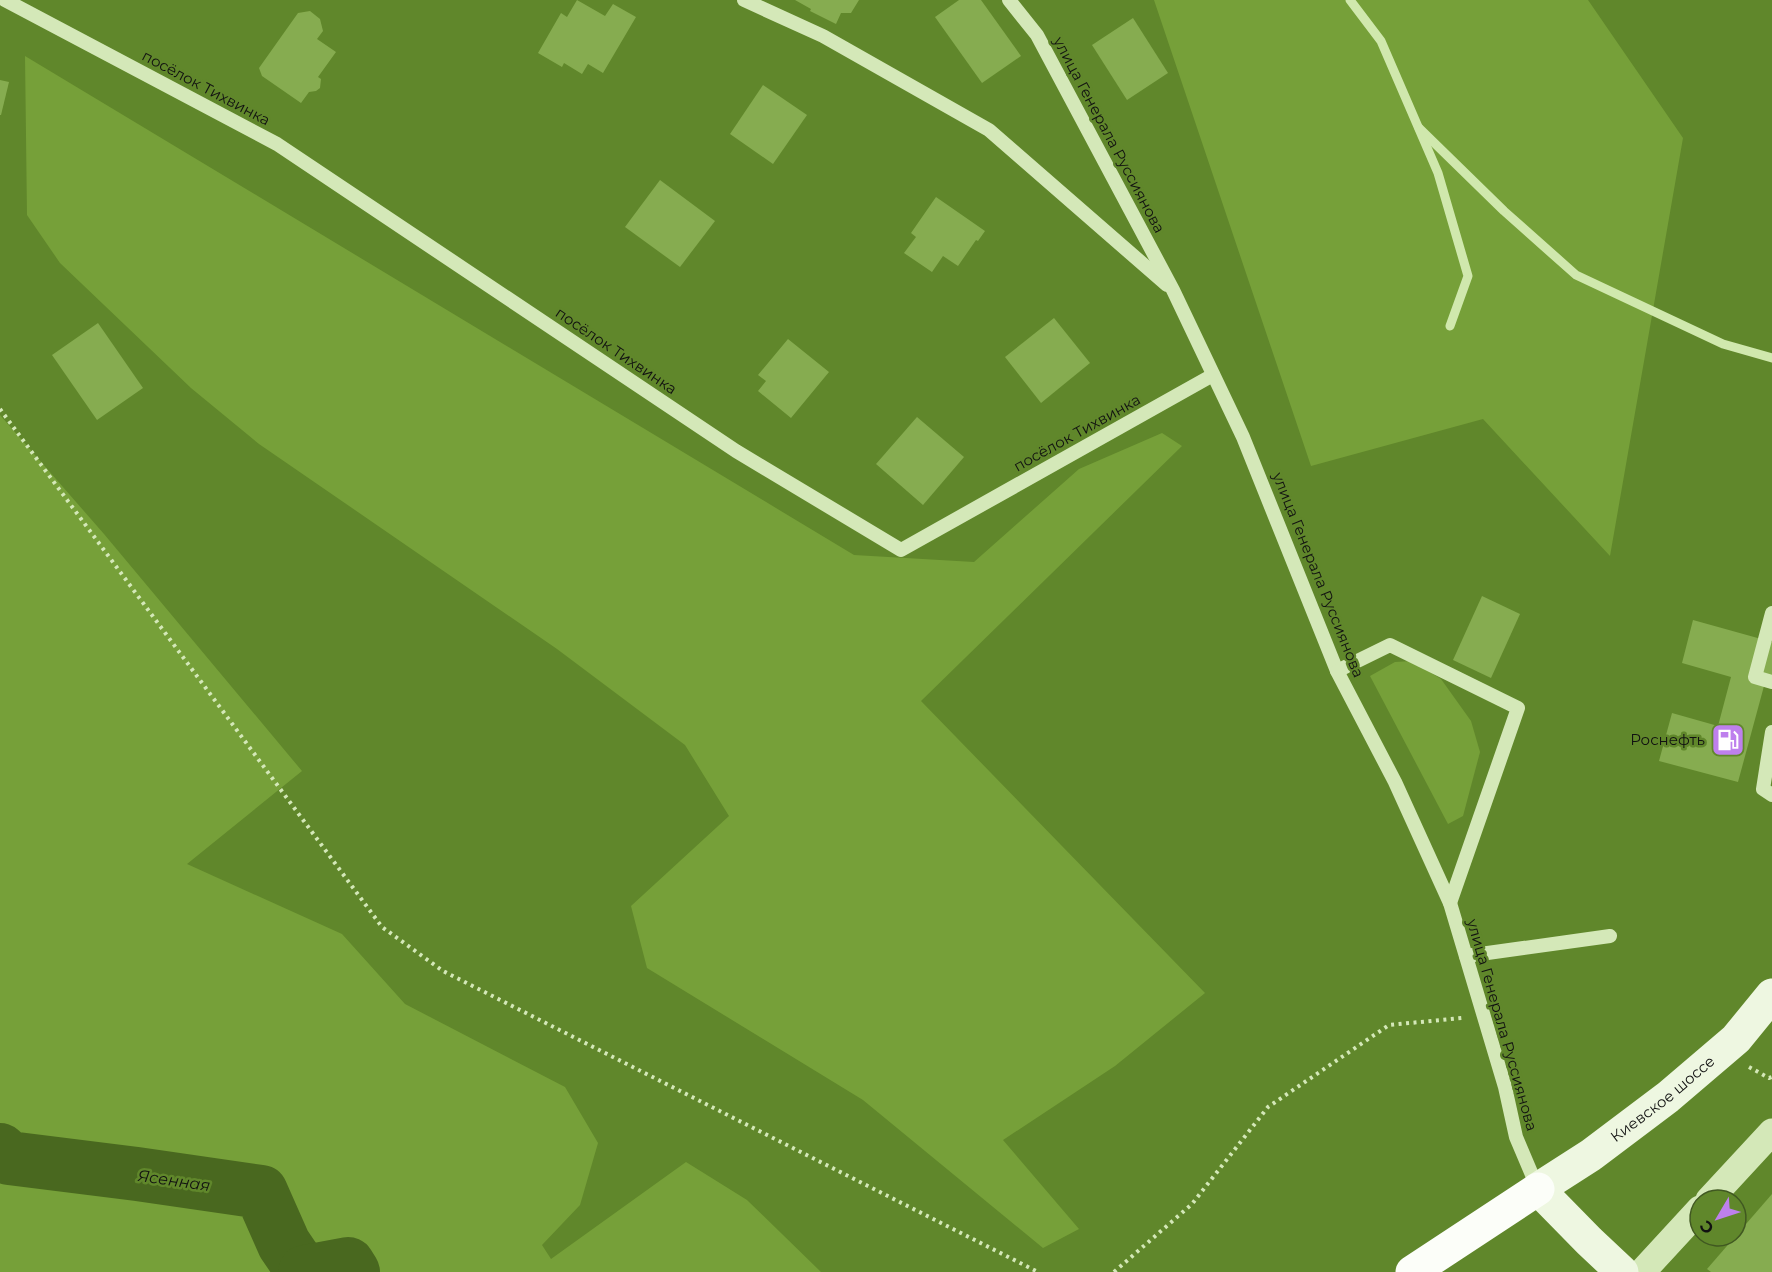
<svg xmlns="http://www.w3.org/2000/svg" width="1772" height="1272" font-family="Montserrat,sans-serif">
	<style>
		.green { fill: #76a039 }
		.lines { fill: none; stroke-linecap: round; stroke-linejoin: round }
		.stream { stroke: #d0e8ad; stroke-width: 9 }
		.river { stroke: #49681f; stroke-width: 54 }
		.building { fill: #86ac50 }
		.path { stroke: #d4e8b8; stroke-width: 4; stroke-dasharray: 3 4.5; stroke-linecap: butt }
		.lane { stroke: #d4e8b8; stroke-width: 14 }
		.street { stroke: #d4e8b8; stroke-width: 27 }
		.secondary { stroke: #eef7e1; stroke-width: 33 }
		.primary { stroke: #fcfef9; stroke-width: 33 }
		.labels { text-anchor: middle; stroke-width: 5; stroke-linejoin: round; paint-order: stroke }
		.street-label { font-size: 15px; fill: #111; stroke: #60872b }
		.poi-label { font-size: 15px; fill: #111; stroke: #60872b; text-anchor: end }
		.water-label { font-size: 16px; font-style: italic; fill: #111; stroke: #60872b }
	</style>
	<rect width="100%" height="100%" fill="#60872b"/>
	<g class="green">
		<polygon points="1154,0 1588,0 1683,138 1610,556 1483,419 1311,466"/>
		<polygon points="25,56 854,555 974,562 1079,469 1162,433 1182,446 921,701 1205,993 1115,1066 1003,1140 1079,1229 1043,1248 863,1100 647,968 631,906 729,816 685,745 557,649 259,444 191,388 60,263 27,215"/>
		<polygon points="0,415 104,534 302,771 187,864 342,934 405,1004 565,1087 598,1143 580,1205 542,1245 551,1259 686,1162 747,1200 821,1272 0,1272"/>
		<polygon points="1412,661 1441,679 1471,721 1480,752 1463,816 1448,824 1370,676 1395,662"/>
	</g>
	<g class="lines">
		<g class="stream">
			<polyline points="1350,0 1381,41 1438,173 1468,276 1450,326"/>
			<polyline points="1419,128 1504,211 1576,275 1723,344 1772,358"/>
		</g>
		<g class="river">
			<polyline points="0,1150 9,1158 137,1174 261,1192 284,1244 303,1272"/>
			<polyline points="305,1272 348,1264 353,1272"/>
		</g>
	</g>
	<g class="building">
		<polygon points="577,0 605,16 613,4 636,17 603,73 588,64 582,74 564,63 562,67 538,53 561,13 567,17"/>
		<polygon points="795,0 859,0 851,13 841,13 836,24 810,11 811,9"/>
		<polygon points="959,0 981,0 1021,56 982,83 935,17"/>
		<polygon points="310,11 320,19 323,31 317,39 336,52 318,77 321,79 320,88 316,91 309,92 301,103 262,76 259,68 298,13"/>
		<polygon points="1133,18 1168,73 1127,100 1092,45"/>
		<polygon points="0,80 9,82 1,115 0,115"/>
		<polygon points="763,85 807,115 773,164 730,134"/>
		<polygon points="660,180 715,221 680,267 625,227"/>
		<polygon points="936,197 985,231 978,241 976,240 958,266 943,256 932,272 904,253 916,237 911,233"/>
		<polygon points="1054,318 1090,363 1041,403 1005,357"/>
		<polygon points="98,323 143,388 97,420 52,355"/>
		<polygon points="788,339 829,372 791,418 758,391 766,381 758,375"/>
		<polygon points="917,417 964,457 923,505 876,464"/>
		<polygon points="1482,596 1520,614 1491,678 1453,660"/>
		<polygon points="1693,620 1772,642 1772,688 1764,686 1738,782 1659,761 1672,713 1718,726 1731,677 1682,663"/>
		<polygon points="1772,1194 1772,1272 1711,1272 1707,1269"/>
	</g>
	<g class="lines">
		<g class="path">
			<polyline points="0,409 382,927 443,971 1038,1272"/>
			<polyline points="1749,1067 1769,1078 1772,1077"/>
			<polyline points="1114,1272 1192,1204 1268,1107 1389,1025 1462,1018"/>
		</g>
		<g class="lane">
			<polyline points="5,0 277,144 736,451 901,550 1213,375"/>
			<polyline points="744,0 823,36 989,130 1167,285"/>
			<polyline points="1009,0 1037,35 1173,290 1243,437 1337,671 1395,782 1450,903 1505,1087 1516,1137 1538,1189"/>
			<polyline points="1772,613 1755,677 1772,682"/>
			<polyline points="1337,671 1390,645 1518,708 1450,903"/>
			<polyline points="1772,732 1763,789 1772,795"/>
			<polyline points="1466,956 1610,936"/>
		</g>
		<g class="street">
			<polyline points="1709,1200 1772,1132"/>
			<polyline points="1642,1272 1700,1209"/>
		</g>
		<path class="secondary" id="s1" d="M 1622,1272 L 1589,1241 L 1538,1189 L 1591,1155 L 1668,1097 L 1736,1039 L 1772,995"/>
		<polyline class="primary" points="1412,1272 1538,1189"/>
	</g>
	<defs>
		<symbol id="fuel-square" viewBox="-11 -11 22 22"><rect x="-9" y="-9" width="18" height="18" rx="4" fill="#be80ed" stroke="#60872b"/><path d="M-5.5-6h7V0h2V4h1.3V-2.5L3-4.5l.8-.8L6-3V5H2.5V1h-1V6h-7ZM-4.2-4.7v3.2H.2V-4.7Z" fill="#fff"/></symbol>
	</defs>
	<g fill-rule="evenodd">
		<use href="#fuel-square" x="1709" y="721" width="38" height="38"/>
	</g>
	<g class="labels">
		<g class="street-label">
			<text transform="translate(206 88) rotate(28)" y="5">посёлок Тихвинка</text>
			<text transform="translate(1109 135) rotate(62)" y="5">улица Генерала Руссиянова</text>
			<text transform="translate(616 351) rotate(34)" y="5">посёлок Тихвинка</text>
			<text transform="translate(1077 433) rotate(-29)" y="5">посёлок Тихвинка</text>
			<text transform="translate(1318 575) rotate(68)" y="5">улица Генерала Руссиянова</text>
			<text transform="translate(1502 1025) rotate(74)" y="5">улица Генерала Руссиянова</text>
			<text dy="5" stroke="none"><textPath href="#s1" startOffset="272">Киевское шоссе</textPath></text>
		</g>
		<g class="poi-label">
			<text x="1705" y="745">Роснефть</text>
		</g>
		<g class="water-label">
			<text transform="translate(174 1180) rotate(8)" y="6">Ясенная</text>
		</g>
	</g>
	<g transform="translate(1718 1218) rotate(231)"><circle r="28" fill="#60872b" stroke="#405821" stroke-width="1.5"/>
	<path d="M0-4.5L10 22L0 15L-10 22Z" fill="#be80ed"/>
	<text y="-9" font-size="16" font-weight="bold" text-anchor="middle" fill="#111111">С</text>
	</g>
</svg>
